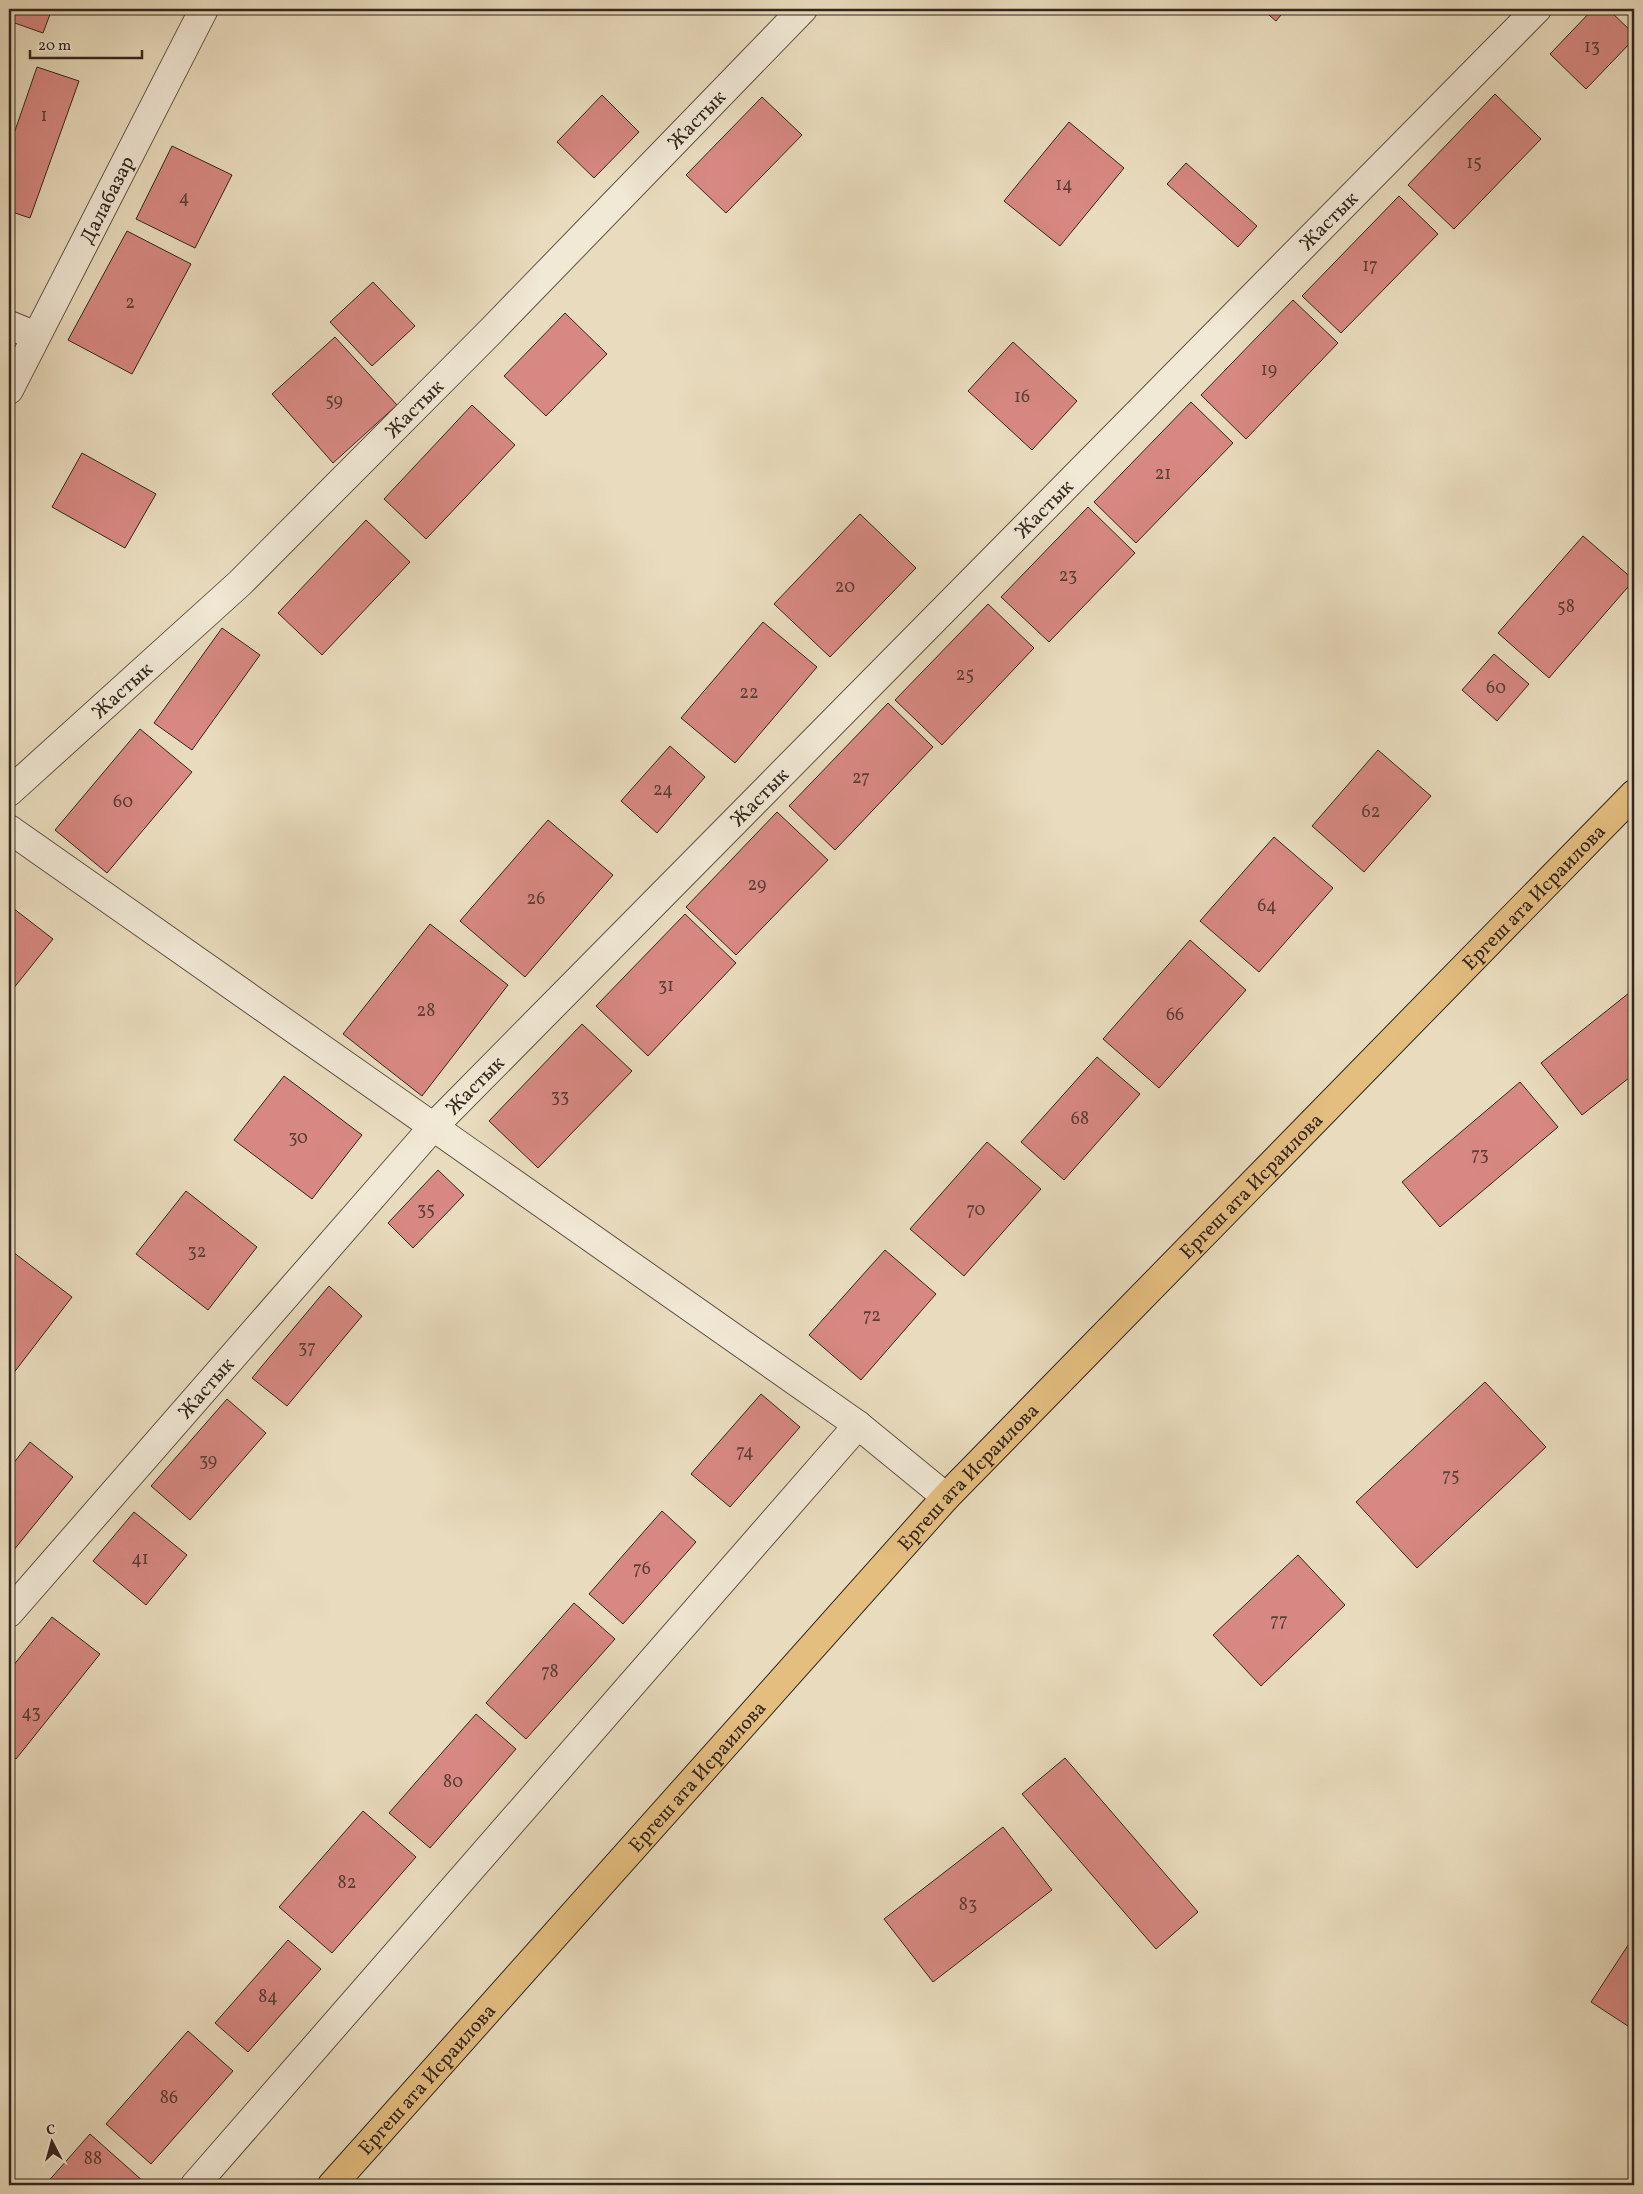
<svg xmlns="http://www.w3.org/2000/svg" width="1643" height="2194" font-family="Vollkorn,serif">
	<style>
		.building { fill: #d78882; stroke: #32261d }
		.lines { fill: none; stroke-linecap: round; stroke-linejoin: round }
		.minor-casing { stroke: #605445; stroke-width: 30 }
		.major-casing { stroke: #32261d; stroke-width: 30 }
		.minor { stroke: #f1e8d5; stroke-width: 28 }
		.major { stroke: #e4be7f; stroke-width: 28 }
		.labels { text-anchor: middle; stroke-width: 4; stroke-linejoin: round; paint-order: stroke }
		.number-label { font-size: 18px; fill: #5b3e36 }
		.street-label { font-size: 20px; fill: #32261d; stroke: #f1e8d5 }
	</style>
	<rect width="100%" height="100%" fill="#e9dcbe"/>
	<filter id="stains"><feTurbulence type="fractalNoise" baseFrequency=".004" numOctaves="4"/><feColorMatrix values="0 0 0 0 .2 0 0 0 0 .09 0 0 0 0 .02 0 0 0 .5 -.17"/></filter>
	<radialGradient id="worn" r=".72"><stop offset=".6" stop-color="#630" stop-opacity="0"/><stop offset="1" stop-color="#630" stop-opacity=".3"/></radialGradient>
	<g class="building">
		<polygon points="9,9 52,9 43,33 9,21"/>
		<polygon points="1262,9 1286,9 1276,21"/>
		<polygon points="1593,9 1608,9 1634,34 1634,39 1586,89 1550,54"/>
		<polygon points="37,67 79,81 30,218 9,211 9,148"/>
		<polygon points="1495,94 1541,139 1454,229 1408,185"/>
		<polygon points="602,95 639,132 594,178 557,142"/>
		<polygon points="762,97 802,135 726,213 686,175"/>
		<polygon points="1069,122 1124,168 1060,246 1004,201"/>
		<polygon points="172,146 232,175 195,248 136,219"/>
		<polygon points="1186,163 1257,226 1238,247 1167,184"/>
		<polygon points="1399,196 1438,234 1341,333 1302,296"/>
		<polygon points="127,231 191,264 132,374 68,340"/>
		<polygon points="373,282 415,326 372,366 330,322"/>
		<polygon points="1293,300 1338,343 1246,439 1201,395"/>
		<polygon points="565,313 607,354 546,416 504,376"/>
		<polygon points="335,337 397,405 333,463 272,394"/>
		<polygon points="1013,342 1077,401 1032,450 968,391"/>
		<polygon points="1191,402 1233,443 1136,543 1094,502"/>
		<polygon points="472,405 515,445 426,539 384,499"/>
		<polygon points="82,453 156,494 125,548 52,507"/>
		<polygon points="1088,507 1135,553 1049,642 1001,597"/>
		<polygon points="860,514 916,568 830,657 774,604"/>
		<polygon points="366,520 410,562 322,655 278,613"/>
		<polygon points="1583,536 1634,580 1549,678 1498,633"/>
		<polygon points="988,604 1034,648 942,745 895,700"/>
		<polygon points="763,622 817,667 735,763 681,718"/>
		<polygon points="222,628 260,655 192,750 154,723"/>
		<polygon points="1494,654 1529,684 1497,721 1462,690"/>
		<polygon points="888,703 933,747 835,850 789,806"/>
		<polygon points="140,729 192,772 107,873 55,830"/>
		<polygon points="670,746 705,777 657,833 621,801"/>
		<polygon points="1378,750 1431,796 1364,872 1312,826"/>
		<polygon points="777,812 828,860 736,955 686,907"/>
		<polygon points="548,820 613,875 525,977 460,921"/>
		<polygon points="1274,837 1333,888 1259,972 1200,921"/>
		<polygon points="9,905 53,939 9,994"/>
		<polygon points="685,914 736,963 648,1056 596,1006"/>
		<polygon points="430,924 508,985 422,1096 343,1034"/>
		<polygon points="1190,940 1246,990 1159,1088 1103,1039"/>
		<polygon points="1634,989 1634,1074 1582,1115 1541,1063"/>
		<polygon points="582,1024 632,1071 538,1168 489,1121"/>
		<polygon points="1097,1057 1140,1094 1064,1180 1021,1142"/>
		<polygon points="284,1076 362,1135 312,1199 234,1140"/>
		<polygon points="1520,1082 1558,1127 1440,1227 1402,1182"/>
		<polygon points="987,1142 1041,1189 964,1276 910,1229"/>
		<polygon points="438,1170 464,1195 413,1248 388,1223"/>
		<polygon points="186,1191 257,1247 208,1310 136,1254"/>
		<polygon points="9,1249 72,1297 9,1379"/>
		<polygon points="885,1250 936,1294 861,1380 809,1335"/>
		<polygon points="329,1286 362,1316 287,1406 252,1378"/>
		<polygon points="1485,1382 1546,1447 1417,1568 1356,1502"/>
		<polygon points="761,1394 800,1427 730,1507 691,1474"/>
		<polygon points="227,1399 266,1433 190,1520 151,1486"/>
		<polygon points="30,1442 73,1477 9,1556 9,1469"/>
		<polygon points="662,1511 696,1542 623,1624 589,1594"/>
		<polygon points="134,1512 187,1555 146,1605 93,1561"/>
		<polygon points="1298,1555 1345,1605 1261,1686 1213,1635"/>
		<polygon points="574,1603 615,1639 526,1739 486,1703"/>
		<polygon points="52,1617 100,1654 16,1759 9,1754 9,1671"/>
		<polygon points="476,1714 516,1749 430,1848 389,1813"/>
		<polygon points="1065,1758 1198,1912 1156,1949 1022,1794"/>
		<polygon points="363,1811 416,1857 332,1953 279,1907"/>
		<polygon points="1003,1827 1052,1890 933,1982 884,1919"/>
		<polygon points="1634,1936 1634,2030 1591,2002"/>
		<polygon points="288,1940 321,1969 248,2052 215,2023"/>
		<polygon points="188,2031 233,2071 151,2164 106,2124"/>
		<polygon points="90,2134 144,2182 141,2185 45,2185"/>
	</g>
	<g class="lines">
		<defs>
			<g id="minor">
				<polyline points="9,325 36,336"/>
				<path id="s1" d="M 9,390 L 204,9"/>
				<path id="s2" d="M 9,792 L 240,583 L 491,331 L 803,9"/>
				<polyline points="9,829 858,1425 946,1497"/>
				<path id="s3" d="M 9,1613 L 433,1127 L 1537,9"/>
				<polyline points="195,2185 858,1425"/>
			</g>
			<g id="major">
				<path id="s4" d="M 332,2185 L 946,1497 L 1634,794"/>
			</g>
		</defs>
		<use href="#minor" class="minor-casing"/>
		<use href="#major" class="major-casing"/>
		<use href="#minor" class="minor"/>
		<use href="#major" class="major"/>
	</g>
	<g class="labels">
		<g class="number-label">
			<text x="1592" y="52">13</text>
			<text x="44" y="121">1</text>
			<text x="1474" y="168">15</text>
			<text x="1064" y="190">14</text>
			<text x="184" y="203">4</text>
			<text x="1370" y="271">17</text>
			<text x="130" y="308">2</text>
			<text x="1269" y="375">19</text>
			<text x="1022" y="402">16</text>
			<text x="334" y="406">59</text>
			<text x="1163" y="479">21</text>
			<text x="1068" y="581">23</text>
			<text x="845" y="592">20</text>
			<text x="1566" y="612">58</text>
			<text x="965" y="680">25</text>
			<text x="1496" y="693">60</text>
			<text x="749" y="698">22</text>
			<text x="861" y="783">27</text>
			<text x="663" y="795">24</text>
			<text x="123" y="807">60</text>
			<text x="1371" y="817">62</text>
			<text x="757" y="890">29</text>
			<text x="536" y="904">26</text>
			<text x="1267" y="911">64</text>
			<text x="666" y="991">31</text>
			<text x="426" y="1016">28</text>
			<text x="1175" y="1020">66</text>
			<text x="560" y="1102">33</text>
			<text x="1080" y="1124">68</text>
			<text x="298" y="1143">30</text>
			<text x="1480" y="1160">73</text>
			<text x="426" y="1215">35</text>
			<text x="976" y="1215">70</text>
			<text x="197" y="1257">32</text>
			<text x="872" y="1321">72</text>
			<text x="307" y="1353">37</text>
			<text x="745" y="1457">74</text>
			<text x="208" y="1466">39</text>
			<text x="1451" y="1481">75</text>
			<text x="140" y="1564">41</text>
			<text x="642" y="1574">76</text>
			<text x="1279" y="1626">77</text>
			<text x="550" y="1677">78</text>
			<text x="31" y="1718">43</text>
			<text x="453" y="1787">80</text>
			<text x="347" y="1888">82</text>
			<text x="968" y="1910">83</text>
			<text x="268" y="2002">84</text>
			<text x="169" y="2103">86</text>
			<text x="93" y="2164">88</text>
		</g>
		<g class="street-label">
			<text dy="7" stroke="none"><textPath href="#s2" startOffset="962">Жастык</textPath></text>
			<text dy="7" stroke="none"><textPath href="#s1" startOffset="214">Далабазар</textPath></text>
			<text dy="7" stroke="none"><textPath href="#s3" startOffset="1919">Жастык</textPath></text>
			<text dy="7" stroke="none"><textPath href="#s2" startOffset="558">Жастык</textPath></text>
			<text dy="7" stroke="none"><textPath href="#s3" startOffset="1514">Жастык</textPath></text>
			<text dy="7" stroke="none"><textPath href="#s2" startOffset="152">Жастык</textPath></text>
			<text dy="7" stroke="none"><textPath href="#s3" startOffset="1109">Жастык</textPath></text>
			<text dy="7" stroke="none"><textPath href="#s4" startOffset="1762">Ергеш ата Исраилова</textPath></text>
			<text dy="7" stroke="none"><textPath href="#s3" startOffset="704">Жастык</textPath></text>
			<text dy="7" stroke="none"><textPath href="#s4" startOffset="1358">Ергеш ата Исраилова</textPath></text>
			<text dy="7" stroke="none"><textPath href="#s3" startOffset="299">Жастык</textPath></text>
			<text dy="7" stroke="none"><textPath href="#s4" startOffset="952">Ергеш ата Исраилова</textPath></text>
			<text dy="7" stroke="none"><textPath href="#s4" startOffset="548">Ергеш ата Исраилова</textPath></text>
			<text dy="7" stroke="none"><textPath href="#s4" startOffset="142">Ергеш ата Исраилова</textPath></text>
		</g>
	</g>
	<rect width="1643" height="2194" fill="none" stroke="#e9dcbe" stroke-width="30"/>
	<rect x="10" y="10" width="1623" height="2174" fill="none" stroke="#32261d" stroke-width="2.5"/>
	<rect x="15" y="15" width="1613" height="2164" fill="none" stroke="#32261d"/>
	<g transform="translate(52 2142) rotate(354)" stroke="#f1e8d5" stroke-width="4" paint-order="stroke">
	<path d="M0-4L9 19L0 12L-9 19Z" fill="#32261d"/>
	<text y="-8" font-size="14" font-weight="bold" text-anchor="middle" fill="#32261d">С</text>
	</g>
	<path d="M30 50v8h112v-8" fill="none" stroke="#32261d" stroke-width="2.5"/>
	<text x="38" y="50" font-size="15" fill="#32261d" stroke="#f1e8d5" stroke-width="4" paint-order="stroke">20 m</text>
	<rect width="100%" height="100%" filter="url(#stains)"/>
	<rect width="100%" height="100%" fill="url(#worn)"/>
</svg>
